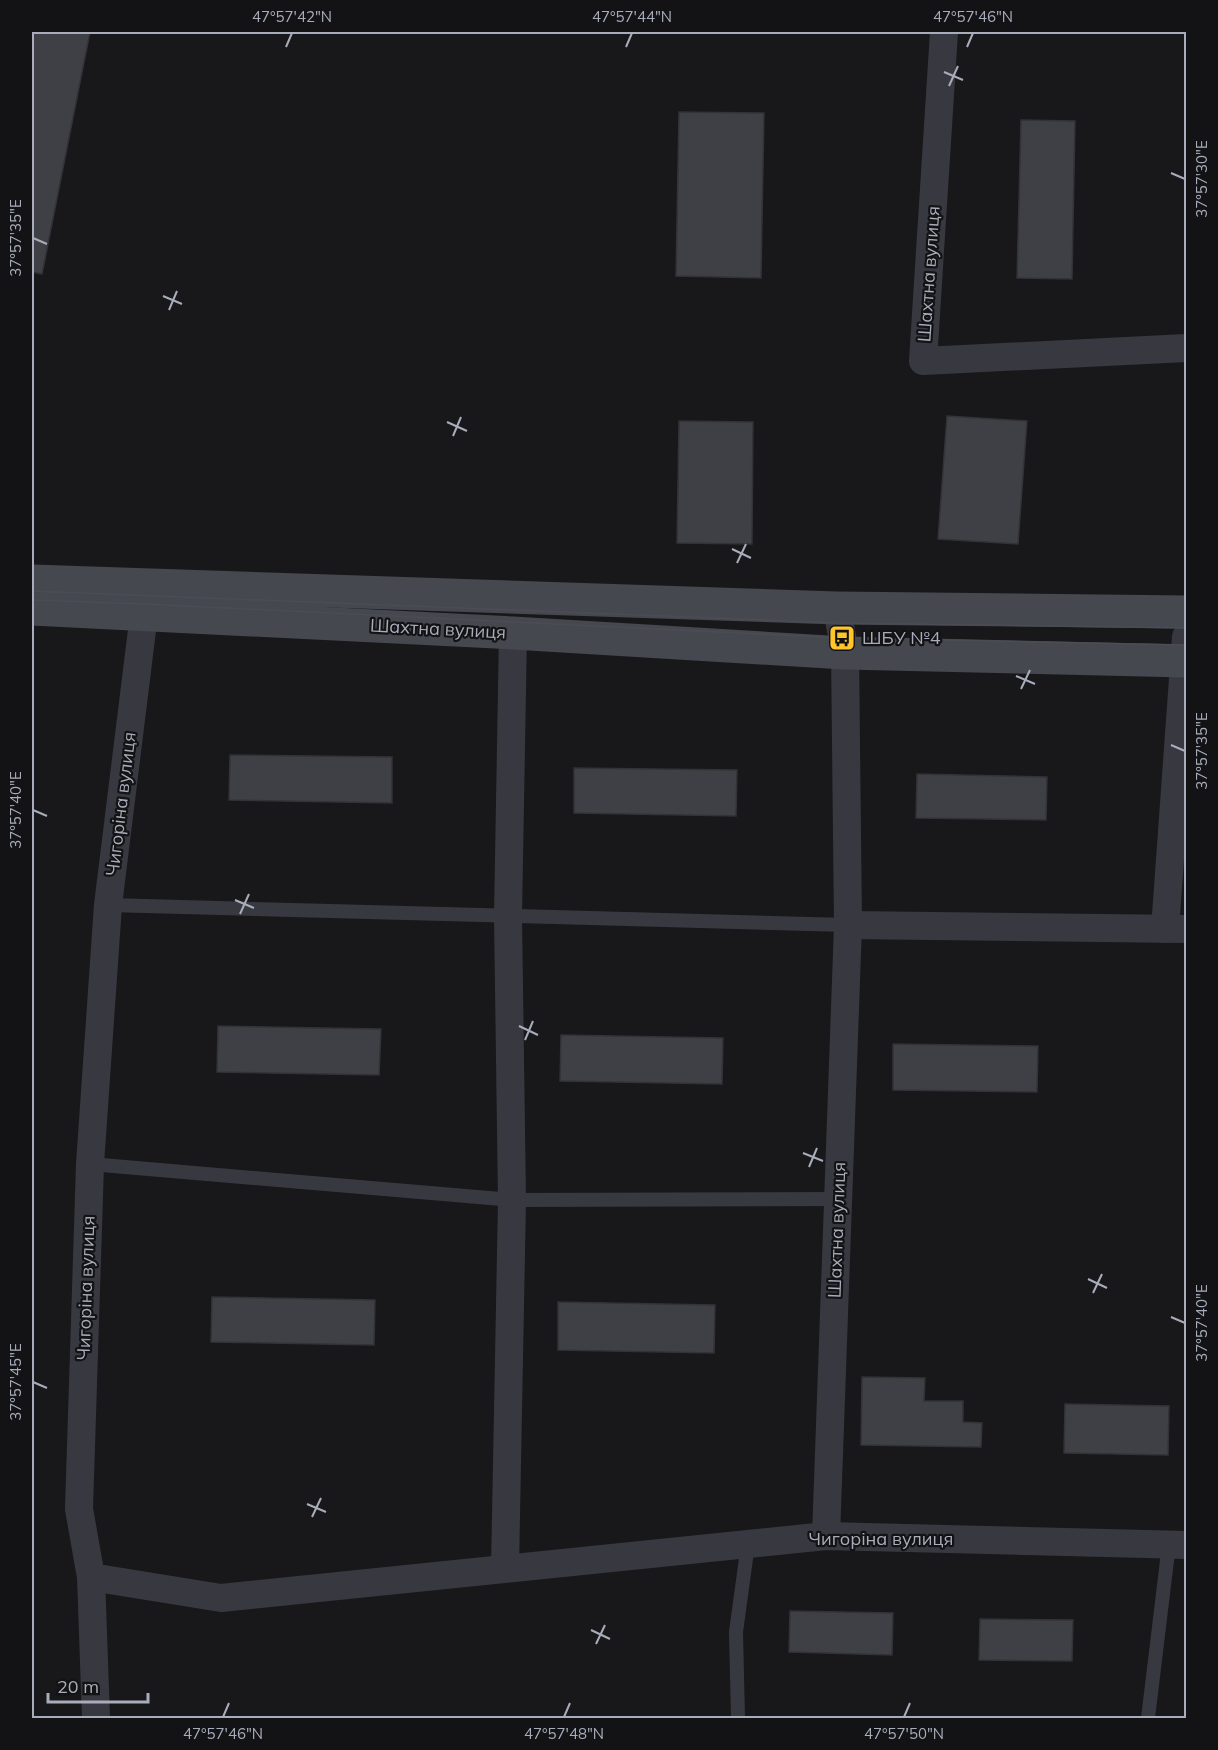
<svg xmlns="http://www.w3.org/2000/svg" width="1218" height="1750" font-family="Mulish,sans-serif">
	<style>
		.building { fill: #3f4045; stroke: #323237; stroke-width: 1.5 }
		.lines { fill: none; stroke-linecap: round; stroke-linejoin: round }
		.service { stroke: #383940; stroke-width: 14 }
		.minor { stroke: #383940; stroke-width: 28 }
		.secondary { stroke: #464850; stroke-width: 33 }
		.tram { stroke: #4b4d55; stroke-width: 1.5 }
		.ticks { fill: none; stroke: #a9adbb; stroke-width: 2 }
		.labels { text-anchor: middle; stroke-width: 4.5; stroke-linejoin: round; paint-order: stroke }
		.street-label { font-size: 18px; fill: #a9adbb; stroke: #131315 }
		.poi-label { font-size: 18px; fill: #a9adbb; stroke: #131315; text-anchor: start }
		.neatline { fill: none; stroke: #a9adbb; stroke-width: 2 }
		.ticks-label { font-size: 15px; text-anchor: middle; fill: #a9adbb }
	</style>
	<rect width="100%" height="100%" fill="#18181a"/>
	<g class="building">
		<polygon points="32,32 90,32 42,274 32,272"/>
		<polygon points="679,112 764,113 761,278 676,276"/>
		<polygon points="1021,120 1075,121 1072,279 1017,278"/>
		<polygon points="947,416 1027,421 1018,544 938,539"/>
		<polygon points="679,421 753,422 752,544 677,543"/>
		<polygon points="230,755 392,757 392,803 229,800"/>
		<polygon points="574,768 737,770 736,816 574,813"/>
		<polygon points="917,774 1047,777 1046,820 916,818"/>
		<polygon points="218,1026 381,1029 379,1075 217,1072"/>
		<polygon points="561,1035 723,1038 722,1084 560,1081"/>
		<polygon points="893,1044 1038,1046 1037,1092 893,1090"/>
		<polygon points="212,1297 375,1300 374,1345 211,1342"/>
		<polygon points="558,1302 715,1305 714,1353 558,1350"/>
		<polygon points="862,1377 925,1378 924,1401 963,1401 963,1422 982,1423 981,1447 861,1445"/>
		<polygon points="1065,1404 1169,1406 1168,1455 1064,1453"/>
		<polygon points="790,1611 893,1613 892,1655 789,1652"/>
		<polygon points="980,1619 1073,1620 1072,1661 979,1660"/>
	</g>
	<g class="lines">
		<g class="service">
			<polyline points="108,905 848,925"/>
			<polyline points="90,1164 512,1200 838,1199"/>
			<polyline points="738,1718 736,1632 748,1544"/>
			<polyline points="1148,1718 1169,1544"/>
		</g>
		<g class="minor">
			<polyline points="944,32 923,361 1186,348"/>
			<polyline points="848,925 1186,929"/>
			<polyline points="1165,929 1186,637"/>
			<polyline points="826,1536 848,925 845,653 837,608"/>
			<polyline points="505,1568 512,1200 508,916 513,633"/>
			<polyline points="91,1577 221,1598 826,1536 1186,1545"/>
			<polyline points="96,1718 91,1577 79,1509 90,1164 108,905 144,614 143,592"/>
		</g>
		<g class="secondary">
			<polyline points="32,581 837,608 1186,612"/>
			<polyline points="32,609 513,633 845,653 1186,661"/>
		</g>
		<g class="tram">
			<polyline points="32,591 839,623 1186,628"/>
			<polyline points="32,600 144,604 842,638 1186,645"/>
		</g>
	</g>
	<path class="ticks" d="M 286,47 L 292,33M 626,47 L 632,33M 967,47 L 973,33M 944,72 L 963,80M 949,86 L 958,66M 1171,173 L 1185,179M 33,238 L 47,244M 163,296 L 182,304M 169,310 L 177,291M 447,422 L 467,431M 453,436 L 461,417M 732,549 L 751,558M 737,563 L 746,544M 1016,676 L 1035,684M 1021,689 L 1030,670M 1171,745 L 1185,751M 33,810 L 47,816M 235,900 L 254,908M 240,914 L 249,894M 519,1026 L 538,1035M 525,1040 L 533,1021M 803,1153 L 823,1161M 809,1167 L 817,1148M 1088,1279 L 1107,1288M 1093,1293 L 1102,1274M 1171,1317 L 1185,1323M 33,1382 L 47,1388M 307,1504 L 326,1512M 312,1517 L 321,1498M 591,1630 L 610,1639M 596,1644 L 605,1625M 223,1717 L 229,1703M 564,1717 L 570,1703M 904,1717 L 910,1703"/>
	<defs>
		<symbol id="bus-square" viewBox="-11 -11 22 22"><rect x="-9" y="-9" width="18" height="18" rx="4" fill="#ffc52b" stroke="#131315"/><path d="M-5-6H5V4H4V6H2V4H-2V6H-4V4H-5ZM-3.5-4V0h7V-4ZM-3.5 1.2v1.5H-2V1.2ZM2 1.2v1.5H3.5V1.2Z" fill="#111"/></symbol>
	</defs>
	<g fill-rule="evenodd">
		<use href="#bus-square" x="827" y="623" width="30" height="30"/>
	</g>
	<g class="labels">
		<g class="street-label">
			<text transform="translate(929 274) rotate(-86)" y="6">Шахтна вулиця</text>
			<text transform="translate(438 629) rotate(3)" y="6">Шахтна вулиця</text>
			<text transform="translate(121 804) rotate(-83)" y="6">Чигоріна вулиця</text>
			<text transform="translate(837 1230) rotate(-88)" y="6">Шахтна вулиця</text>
			<text transform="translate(86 1288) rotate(-88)" y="6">Чигоріна вулиця</text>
			<text x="881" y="1545">Чигоріна вулиця</text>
		</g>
		<g class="poi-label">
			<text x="862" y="644">ШБУ №4</text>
		</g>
	</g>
	<rect width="1218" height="1750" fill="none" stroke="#131315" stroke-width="66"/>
	<path d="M48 1693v9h100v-9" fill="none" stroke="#a9adbb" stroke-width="3"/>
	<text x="57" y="1693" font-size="18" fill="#a9adbb" stroke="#131315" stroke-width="4.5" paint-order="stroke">20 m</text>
	<rect x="33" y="33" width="1152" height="1684" class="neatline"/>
	<g class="ticks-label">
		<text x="292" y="22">47°57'42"N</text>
		<text x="632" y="22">47°57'44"N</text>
		<text x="973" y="22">47°57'46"N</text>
		<text transform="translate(1202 179) rotate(-90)" y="5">37°57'30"E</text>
		<text transform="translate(16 238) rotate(-90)" y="5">37°57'35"E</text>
		<text transform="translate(1202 751) rotate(-90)" y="5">37°57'35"E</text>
		<text transform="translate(16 810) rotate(-90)" y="5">37°57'40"E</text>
		<text transform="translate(1202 1323) rotate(-90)" y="5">37°57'40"E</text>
		<text transform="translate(16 1382) rotate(-90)" y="5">37°57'45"E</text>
		<text x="223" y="1739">47°57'46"N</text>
		<text x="564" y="1739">47°57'48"N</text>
		<text x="904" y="1739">47°57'50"N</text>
	</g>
</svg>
